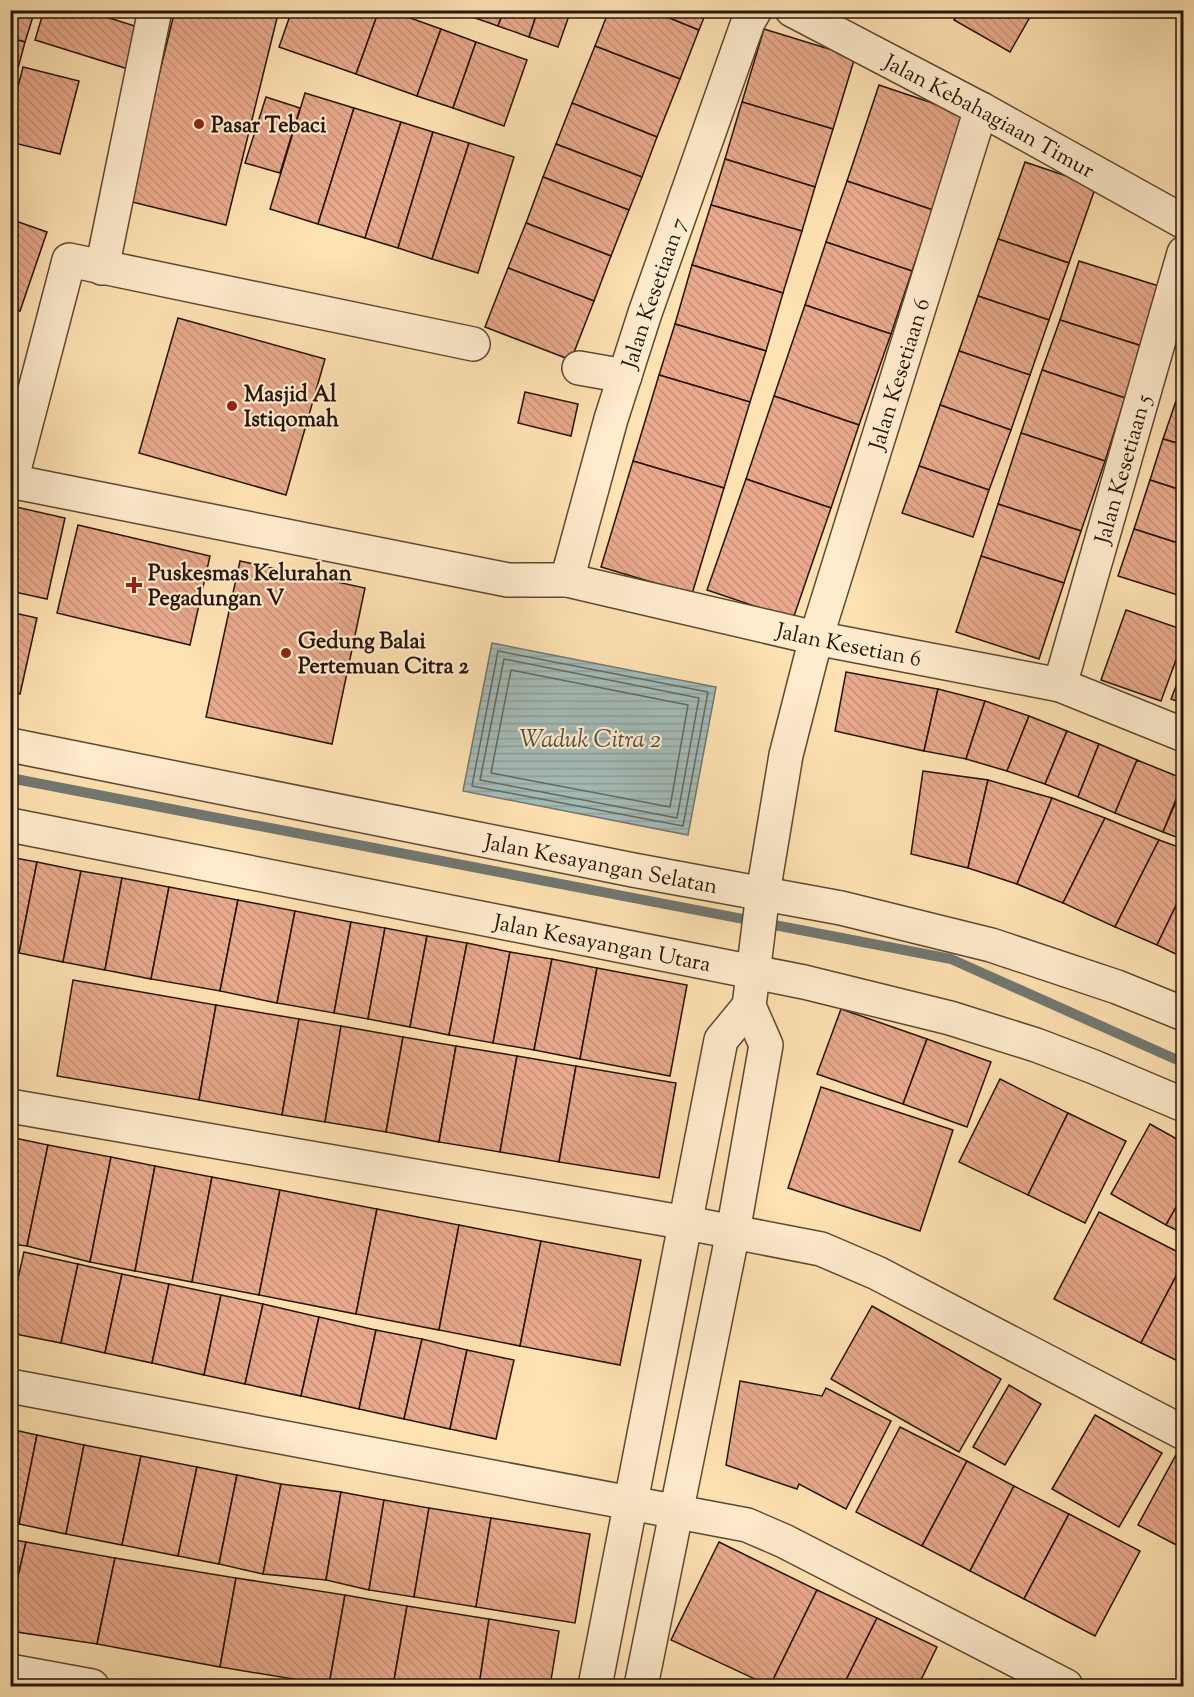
<svg xmlns="http://www.w3.org/2000/svg" width="1194" height="1697" font-family="'Sorts Mill Goudy',serif">
	<style>
		.water { fill: url(#water-rules); stroke: #717872; stroke-width: 1.5 }
		.lines { fill: none; stroke-linecap: round; stroke-linejoin: round }
		.shore { stroke: #646860; stroke-width: 1.5 }
		.stream { stroke: #717872; stroke-width: 10 }
		.building { fill: url(#building-back-hatch); stroke: #25140a; stroke-width: 1.5 }
		.minor-casing { stroke: #5c4834; stroke-width: 36 }
		.minor { stroke: #ffeccd; stroke-width: 33 }
		.poi-dot { fill: #8f2418; stroke: #ffeccd; stroke-width: 2 }
		.labels { text-anchor: middle; stroke-width: 4.5; stroke-linejoin: round; paint-order: stroke }
		.street-label { font-size: 22px; fill: #25140a; stroke: #ffeccd }
		.poi-label { font-size: 22px; font-weight: bold; fill: #25140a; stroke: #ffeccd; text-anchor: start }
		.water-label { font-size: 24px; font-style: italic; fill: #514e47; stroke: #ffeccd }
	</style>
	<defs>
		<pattern id="water-rules" width="6" height="5" patternUnits="userSpaceOnUse" patternTransform="scale(1.5)"><rect width="6" height="5" fill="#a4bbb7"/><path d="M0 2.5h6" fill="none" stroke="#8da09c"/></pattern>
		<pattern id="building-back-hatch" width="6" height="6" patternUnits="userSpaceOnUse" patternTransform="scale(1.5)"><rect width="6" height="6" fill="#e8a98c"/><path d="M-1 5l2 2M0 0l6 6M5-1l2 2" fill="none" stroke="#c79177"/></pattern>
	</defs>
	<rect width="100%" height="100%" fill="#ffe2b2"/>
	<filter id="stains"><feTurbulence type="fractalNoise" baseFrequency=".00333" numOctaves="4"/><feColorMatrix values="0 0 0 0 .2 0 0 0 0 .09 0 0 0 0 .02 0 0 0 .5 -.17"/></filter>
	<radialGradient id="worn" r=".72"><stop offset=".6" stop-color="#630" stop-opacity="0"/><stop offset="1" stop-color="#630" stop-opacity=".3"/></radialGradient>
	<polygon class="water" points="492,643 716,687 688,835 463,791"/>
	<g class="lines">
		<g class="shore">
			<polygon points="498,651 708,692 683,826 472,786"/>
			<polygon points="504,659 699,698 677,818 480,780"/>
			<polygon points="511,670 688,705 670,807 491,773"/>
		</g>
		<polyline class="stream" points="10,778 951,959 1184,1063"/>
	</g>
	<g class="building">
		<polygon points="10,10 35,10 25,42 10,38"/>
		<polygon points="44,10 84,10 141,28 128,69 35,40"/>
		<polygon points="175,10 279,10 226,225 128,201"/>
		<polygon points="292,10 379,10 356,74 279,47"/>
		<polygon points="379,10 388,10 441,29 417,96 356,74"/>
		<polygon points="466,10 504,10 498,26 464,14"/>
		<polygon points="504,10 538,10 529,37 498,26"/>
		<polygon points="538,10 571,10 558,47 529,37"/>
		<polygon points="609,10 650,10 699,30 680,79 595,46"/>
		<polygon points="650,10 707,10 699,30"/>
		<polygon points="960,10 1034,10 1010,52 954,20"/>
		<polygon points="441,29 476,42 453,108 417,96"/>
		<polygon points="764,29 855,57 833,129 742,102"/>
		<polygon points="10,38 25,42 18,68 10,66"/>
		<polygon points="476,42 527,60 504,126 453,108"/>
		<polygon points="595,46 680,79 657,137 572,103"/>
		<polygon points="23,67 79,81 60,154 10,142 10,118"/>
		<polygon points="10,73 17,75 10,94"/>
		<polygon points="879,85 965,114 933,210 847,181"/>
		<polygon points="305,93 354,108 318,224 270,209"/>
		<polygon points="266,97 300,108 280,173 245,163"/>
		<polygon points="742,102 833,129 815,187 725,159"/>
		<polygon points="572,103 657,137 642,177 556,144"/>
		<polygon points="354,108 401,122 365,238 318,224"/>
		<polygon points="401,122 433,132 398,248 365,238"/>
		<polygon points="433,132 469,143 432,259 398,248"/>
		<polygon points="469,143 514,157 478,273 432,259"/>
		<polygon points="556,144 642,177 629,210 543,177"/>
		<polygon points="725,159 815,187 802,231 711,205"/>
		<polygon points="1025,162 1096,186 1069,263 998,239"/>
		<polygon points="543,177 629,210 611,256 526,223"/>
		<polygon points="847,181 933,210 912,271 826,242"/>
		<polygon points="711,205 802,231 783,293 692,265"/>
		<polygon points="10,219 47,232 20,311 10,308"/>
		<polygon points="526,223 611,256 594,301 508,268"/>
		<polygon points="998,239 1069,263 1049,320 978,296"/>
		<polygon points="826,242 912,271 891,334 805,305"/>
		<polygon points="1079,261 1162,287 1142,346 1060,320"/>
		<polygon points="692,265 783,293 766,351 675,324"/>
		<polygon points="508,268 594,301 571,360 485,327"/>
		<polygon points="978,296 1049,320 1030,375 959,351"/>
		<polygon points="805,305 891,334 859,425 774,396"/>
		<polygon points="178,318 325,359 286,495 139,453"/>
		<polygon points="1060,320 1142,346 1125,398 1042,370"/>
		<polygon points="675,324 766,351 750,402 659,375"/>
		<polygon points="959,351 1030,375 1011,430 940,405"/>
		<polygon points="1042,370 1125,398 1105,461 1021,433"/>
		<polygon points="659,375 750,402 724,488 633,461"/>
		<polygon points="1184,379 1184,407 1175,404"/>
		<polygon points="525,392 578,404 571,436 518,423"/>
		<polygon points="774,396 859,425 831,508 746,479"/>
		<polygon points="1175,404 1184,407 1184,445 1163,439"/>
		<polygon points="940,405 1011,430 989,490 919,466"/>
		<polygon points="1021,433 1105,461 1081,531 998,504"/>
		<polygon points="1163,439 1184,445 1184,491 1150,480"/>
		<polygon points="633,461 724,488 692,594 601,567"/>
		<polygon points="919,466 989,490 973,537 902,513"/>
		<polygon points="746,479 831,508 793,619 707,590"/>
		<polygon points="1150,480 1184,491 1184,545 1134,529"/>
		<polygon points="998,504 1081,531 1064,583 981,556"/>
		<polygon points="16,507 65,518 47,599 10,591 10,533"/>
		<polygon points="78,525 210,556 190,645 57,613"/>
		<polygon points="1134,529 1184,545 1184,597 1118,576"/>
		<polygon points="981,556 1064,583 1039,659 956,632"/>
		<polygon points="240,561 365,588 332,744 206,717"/>
		<polygon points="1126,610 1184,630 1184,638 1161,701 1101,680"/>
		<polygon points="10,612 37,618 20,694 10,691"/>
		<polygon points="1184,666 1184,704 1171,699"/>
		<polygon points="846,672 938,689 924,751 835,731"/>
		<polygon points="938,689 985,701 966,759 924,751"/>
		<polygon points="985,701 1029,716 1007,771 966,759"/>
		<polygon points="1029,716 1067,731 1045,784 1007,771"/>
		<polygon points="1067,731 1099,744 1078,797 1045,784"/>
		<polygon points="1099,744 1137,760 1115,813 1078,797"/>
		<polygon points="1137,760 1184,779 1163,832 1115,813"/>
		<polygon points="923,771 988,780 968,868 911,854"/>
		<polygon points="988,780 1052,798 1017,884 968,868"/>
		<polygon points="1184,783 1184,840 1163,832"/>
		<polygon points="1052,798 1105,818 1063,903 1017,884"/>
		<polygon points="1105,818 1159,840 1115,927 1063,903"/>
		<polygon points="1159,840 1184,849 1184,889 1157,945 1115,927"/>
		<polygon points="10,857 37,862 19,953 10,952"/>
		<polygon points="37,862 81,871 63,962 19,953"/>
		<polygon points="81,871 122,878 105,970 63,962"/>
		<polygon points="122,878 169,887 151,979 105,970"/>
		<polygon points="169,887 238,900 220,991 151,979"/>
		<polygon points="1184,889 1184,958 1157,945"/>
		<polygon points="238,900 295,911 277,1003 220,991"/>
		<polygon points="295,911 351,922 334,1013 277,1003"/>
		<polygon points="351,922 385,928 368,1019 334,1013"/>
		<polygon points="385,928 427,936 410,1027 368,1019"/>
		<polygon points="427,936 467,943 449,1035 410,1027"/>
		<polygon points="467,943 510,952 493,1043 449,1035"/>
		<polygon points="510,952 552,959 534,1050 493,1043"/>
		<polygon points="552,959 597,968 580,1059 534,1050"/>
		<polygon points="597,968 687,985 670,1076 580,1059"/>
		<polygon points="73,980 216,1005 199,1100 57,1076"/>
		<polygon points="216,1005 299,1019 282,1115 199,1100"/>
		<polygon points="841,1009 927,1039 903,1104 817,1074"/>
		<polygon points="299,1019 341,1026 325,1122 282,1115"/>
		<polygon points="341,1026 403,1037 386,1132 325,1122"/>
		<polygon points="403,1037 456,1046 439,1142 386,1132"/>
		<polygon points="927,1039 991,1062 967,1127 903,1104"/>
		<polygon points="456,1046 517,1056 500,1152 439,1142"/>
		<polygon points="517,1056 576,1066 559,1162 500,1152"/>
		<polygon points="576,1066 676,1083 659,1178 559,1162"/>
		<polygon points="1000,1079 1068,1113 1028,1195 959,1162"/>
		<polygon points="821,1087 953,1130 920,1231 788,1188"/>
		<polygon points="1068,1113 1126,1141 1085,1223 1028,1195"/>
		<polygon points="1150,1124 1184,1143 1184,1193 1166,1225 1111,1194"/>
		<polygon points="10,1137 48,1145 27,1246 10,1244"/>
		<polygon points="48,1145 111,1157 90,1262 27,1246"/>
		<polygon points="111,1157 155,1166 135,1271 90,1262"/>
		<polygon points="155,1166 212,1177 192,1282 135,1271"/>
		<polygon points="212,1177 280,1190 259,1295 192,1282"/>
		<polygon points="280,1190 377,1209 356,1314 259,1295"/>
		<polygon points="1184,1193 1184,1234 1166,1225"/>
		<polygon points="377,1209 459,1225 439,1330 356,1314"/>
		<polygon points="1099,1212 1184,1255 1184,1261 1141,1343 1054,1299"/>
		<polygon points="459,1225 541,1241 520,1346 439,1330"/>
		<polygon points="541,1241 641,1260 620,1365 520,1346"/>
		<polygon points="24,1252 78,1264 61,1343 10,1333 10,1314"/>
		<polygon points="1184,1261 1184,1364 1141,1343"/>
		<polygon points="78,1264 122,1274 105,1353 61,1343"/>
		<polygon points="122,1274 169,1284 152,1363 105,1353"/>
		<polygon points="169,1284 221,1295 204,1375 152,1363"/>
		<polygon points="221,1295 263,1304 245,1384 204,1375"/>
		<polygon points="263,1304 319,1317 301,1396 245,1384"/>
		<polygon points="872,1306 1001,1379 959,1452 831,1379"/>
		<polygon points="319,1317 376,1330 359,1409 301,1396"/>
		<polygon points="376,1330 422,1339 404,1419 359,1409"/>
		<polygon points="422,1339 467,1350 450,1429 404,1419"/>
		<polygon points="467,1350 514,1360 496,1439 450,1429"/>
		<polygon points="740,1381 822,1396 826,1388 891,1421 846,1509 799,1484 797,1489 726,1465"/>
		<polygon points="1009,1385 1041,1404 1005,1465 973,1447"/>
		<polygon points="1095,1415 1162,1453 1119,1527 1052,1489"/>
		<polygon points="900,1427 967,1461 922,1546 856,1512"/>
		<polygon points="10,1429 37,1435 19,1524 10,1522"/>
		<polygon points="37,1435 84,1445 66,1534 19,1524"/>
		<polygon points="84,1445 141,1456 122,1545 66,1534"/>
		<polygon points="1177,1453 1184,1456 1184,1549 1138,1525"/>
		<polygon points="141,1456 197,1467 178,1556 122,1545"/>
		<polygon points="967,1461 1014,1486 970,1571 922,1546"/>
		<polygon points="197,1467 237,1475 219,1564 178,1556"/>
		<polygon points="237,1475 281,1484 263,1574 219,1564"/>
		<polygon points="281,1484 341,1492 326,1580 263,1574"/>
		<polygon points="1014,1486 1069,1514 1024,1599 970,1571"/>
		<polygon points="341,1492 384,1500 369,1590 326,1580"/>
		<polygon points="384,1500 429,1508 414,1597 369,1590"/>
		<polygon points="429,1508 491,1518 476,1607 414,1597"/>
		<polygon points="1069,1514 1140,1551 1095,1636 1024,1599"/>
		<polygon points="491,1518 590,1534 575,1623 476,1607"/>
		<polygon points="10,1539 26,1542 10,1611"/>
		<polygon points="26,1542 115,1558 97,1644 10,1631 10,1611"/>
		<polygon points="719,1542 817,1590 770,1686 671,1640"/>
		<polygon points="115,1558 236,1578 220,1667 97,1644"/>
		<polygon points="236,1578 345,1595 329,1685 220,1667"/>
		<polygon points="817,1590 877,1618 843,1686 770,1686"/>
		<polygon points="345,1595 407,1606 393,1686 329,1685"/>
		<polygon points="407,1606 489,1619 479,1686 393,1686"/>
		<polygon points="877,1618 937,1647 918,1686 843,1686"/>
		<polygon points="489,1619 559,1631 550,1686 479,1686"/>
		<polygon points="982,1679 996,1686 978,1686"/>
	</g>
	<g class="lines">
		<defs>
			<g id="minor">
				<path id="s1" d="M 792,10 L 981,109 L 1184,222"/>
				<polyline points="102,268 155,10"/>
				<polyline points="579,368 625,376"/>
				<path id="s2" d="M 10,481 L 508,580 L 567,580 L 816,638 L 1060,685 L 1184,735"/>
				<polyline points="11,481 69,260 473,344"/>
				<path id="s3" d="M 567,580 L 611,419 L 645,313 L 748,22 L 755,10"/>
				<path id="s4" d="M 1060,685 L 1184,253"/>
				<path id="s5" d="M 10,745 L 633,870 L 841,908 L 991,945 L 1117,987 L 1184,1014"/>
				<path id="s6" d="M 10,825 L 804,982 L 950,1018 L 1036,1045 L 1094,1067 L 1184,1105"/>
				<polyline points="10,1106 687,1223 821,1249 877,1273 1184,1433"/>
				<polyline points="10,1386 747,1525 784,1541 1066,1686"/>
				<polyline points="10,1671 92,1686"/>
				<polyline points="595,1686 721,1040 749,1006"/>
				<path id="s7" d="M 641,1686 L 733,1232 L 766,1045 L 749,1006 L 763,893 L 786,755 L 816,638 L 981,109"/>
			</g>
		</defs>
		<use href="#minor" class="minor-casing"/>
		<use href="#minor" class="minor"/>
	</g>
	<g class="poi-dot">
		<circle cx="199" cy="124" r="6"/>
		<circle cx="232" cy="406" r="6"/>
		<path d="M131 576h6v6h6v6h-6v6h-6v-6h-6v-6h6z"/>
		<circle cx="286" cy="653" r="6"/>
	</g>
	<g class="labels">
		<g class="street-label">
			<text dy="8" stroke="none"><textPath href="#s1" startOffset="224">Jalan Kebahagiaan Timur</textPath></text>
			<text dy="8" stroke="none"><textPath href="#s3" startOffset="300">Jalan Kesetiaan 7</textPath></text>
			<text dy="8" stroke="none"><textPath href="#s7" startOffset="1347">Jalan Kesetiaan 6</textPath></text>
			<text dy="8" stroke="none"><textPath href="#s4" startOffset="225">Jalan Kesetiaan 5</textPath></text>
			<text dy="8" stroke="none"><textPath href="#s2" startOffset="856">Jalan Kesetian 6</textPath></text>
			<text dy="8" stroke="none"><textPath href="#s5" startOffset="603">Jalan Kesayangan Selatan</textPath></text>
			<text dy="8" stroke="none"><textPath href="#s6" startOffset="604">Jalan Kesayangan Utara</textPath></text>
		</g>
		<g class="poi-label">
			<text x="211" y="132">Pasar Tebaci</text>
			<text x="244" y="401">Masjid Al<tspan x="244" dy="25">Istiqomah</tspan></text>
			<text x="148" y="580">Puskesmas Kelurahan<tspan x="148" dy="25">Pegadungan V</tspan></text>
			<text x="298" y="648">Gedung Balai<tspan x="298" dy="25">Pertemuan Citra 2</tspan></text>
		</g>
		<g class="water-label">
			<text x="590" y="747">Waduk Citra 2</text>
		</g>
	</g>
	<rect width="1194" height="1697" fill="none" stroke="#ffe2b2" stroke-width="36"/>
	<rect x="12" y="12" width="1170" height="1673" fill="none" stroke="#25140a" stroke-width="3"/>
	<rect x="18" y="18" width="1158" height="1661" fill="none" stroke="#25140a" stroke-width="1.5"/>
	<rect width="100%" height="100%" filter="url(#stains)"/>
	<rect width="100%" height="100%" fill="url(#worn)"/>
</svg>
